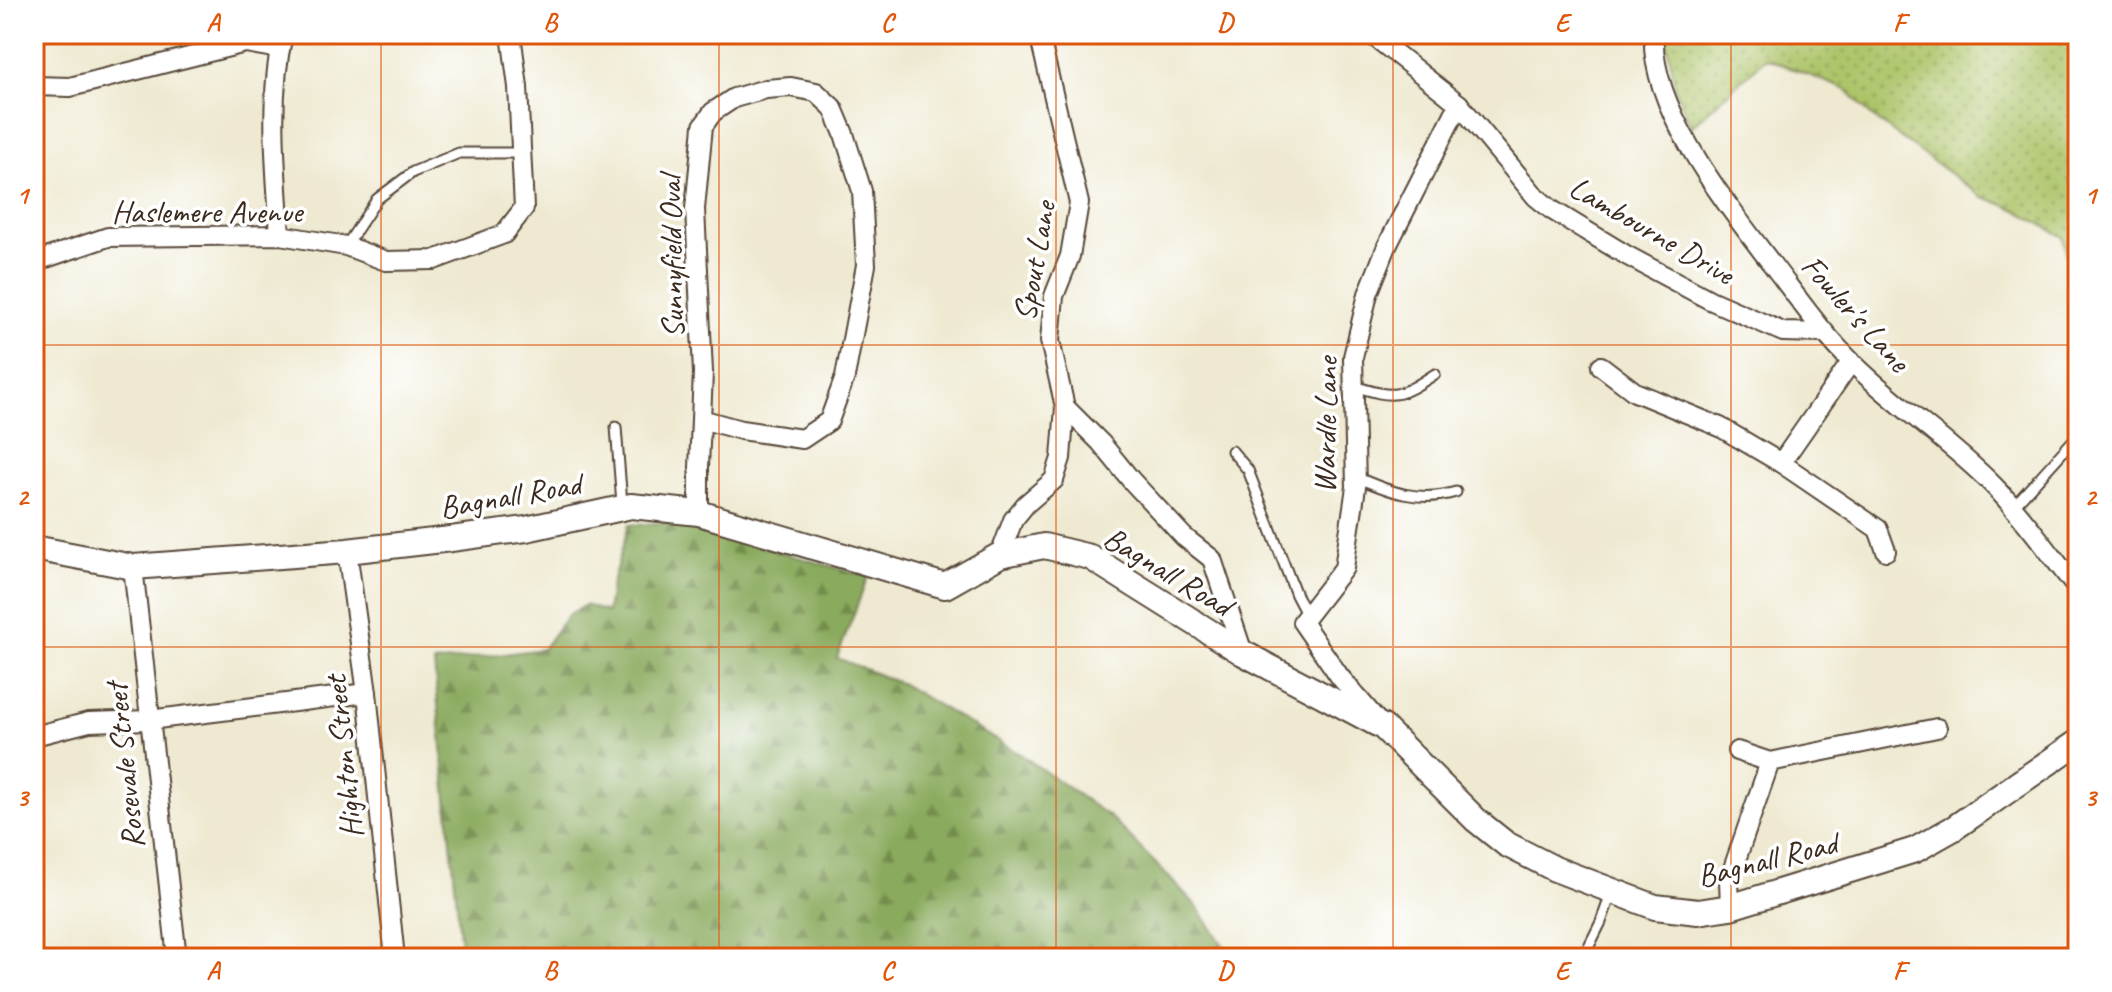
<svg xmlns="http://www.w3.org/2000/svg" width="2112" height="992" font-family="Caveat,sans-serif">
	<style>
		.grass { fill: url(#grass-dots); stroke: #747744; stroke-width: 2 }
		.forest { fill: url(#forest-firs); stroke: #626a3e; stroke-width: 2 }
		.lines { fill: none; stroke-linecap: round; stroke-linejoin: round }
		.lane-casing { stroke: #564739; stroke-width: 13 }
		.street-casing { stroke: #564739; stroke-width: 22 }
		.secondary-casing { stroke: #564739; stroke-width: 28 }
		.lane { stroke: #fff; stroke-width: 9 }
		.street { stroke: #fff; stroke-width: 18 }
		.secondary { stroke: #fff; stroke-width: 24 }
		.grid { fill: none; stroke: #df570d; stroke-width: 2; stroke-opacity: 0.55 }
		.labels { text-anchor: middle; stroke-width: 7; stroke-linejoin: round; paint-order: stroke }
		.street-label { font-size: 32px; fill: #3b2a1e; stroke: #fff }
		.neatline { fill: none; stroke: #df570d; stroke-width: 3 }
		.grid-label { font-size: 26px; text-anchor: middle; font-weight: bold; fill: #df570d }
	</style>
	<defs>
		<pattern id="grass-dots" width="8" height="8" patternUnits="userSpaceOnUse" patternTransform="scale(2)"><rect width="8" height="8" fill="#adc469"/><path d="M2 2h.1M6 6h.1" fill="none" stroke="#8e9f56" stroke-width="1.8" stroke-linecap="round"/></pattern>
		<pattern id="forest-firs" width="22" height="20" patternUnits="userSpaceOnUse" patternTransform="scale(2)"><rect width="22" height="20" fill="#8aaa5d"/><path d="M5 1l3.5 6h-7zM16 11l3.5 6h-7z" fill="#728b4c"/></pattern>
	</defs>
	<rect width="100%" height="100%" fill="#fff"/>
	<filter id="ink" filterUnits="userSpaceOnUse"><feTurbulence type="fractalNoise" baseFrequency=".0125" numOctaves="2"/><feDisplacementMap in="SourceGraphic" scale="16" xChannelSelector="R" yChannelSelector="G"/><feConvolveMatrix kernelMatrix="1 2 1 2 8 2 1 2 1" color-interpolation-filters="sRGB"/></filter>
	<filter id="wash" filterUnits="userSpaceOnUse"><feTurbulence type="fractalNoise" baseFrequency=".006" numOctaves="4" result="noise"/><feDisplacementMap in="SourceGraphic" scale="32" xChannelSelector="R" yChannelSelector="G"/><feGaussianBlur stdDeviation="1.8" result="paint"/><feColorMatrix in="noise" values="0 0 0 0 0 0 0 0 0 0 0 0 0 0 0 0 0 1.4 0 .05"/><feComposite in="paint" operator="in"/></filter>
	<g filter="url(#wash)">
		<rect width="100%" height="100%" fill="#eee9d0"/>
		<polygon class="grass" points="1682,34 2078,34 2078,289 2071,279 2063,237 2017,210 1981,196 1871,116 1847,90 1766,58 1691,127 1676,91 1666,37"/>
		<polygon class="forest" points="675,522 868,577 837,658 902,684 1023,756 1111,818 1195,904 1232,958 462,958 434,663 543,649 568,615 585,605 607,612 611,586 629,525"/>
	</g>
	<g filter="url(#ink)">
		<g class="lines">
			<defs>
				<g id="lane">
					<polyline points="346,246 377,199 413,172 459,153 520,153"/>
					<path d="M 1354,386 C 1396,399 1398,398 1435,374"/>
					<polyline points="616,427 622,504"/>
					<polyline points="1232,451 1248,470 1296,595 1307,616"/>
					<path d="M 1356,477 C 1390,492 1419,503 1456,492"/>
					<polyline points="2012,508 2078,435"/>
					<polyline points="1583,958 1601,922 1611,894"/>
				</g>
				<g id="street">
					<polyline points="1371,34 1459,104 1536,197 1552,210 1626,255 1710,300 1783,332 1824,333"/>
					<path d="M 1654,34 C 1649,108 1728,206 1771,263 C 1798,298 1823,335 1856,366 C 1899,408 1951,442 1994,486 C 2024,517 2051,555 2078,590"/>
					<polyline points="34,86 70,87 245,43 280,49"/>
					<path d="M 280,235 C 276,169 268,99 283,34"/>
					<polyline points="34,262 108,237 280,235 346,246 386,261 434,260 504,234 524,208 518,87 511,34"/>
					<polyline points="1601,366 1635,392 1720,427 1781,463 1878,529 1886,551"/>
					<polyline points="1065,407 1101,443 1131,480 1184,537 1212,559 1243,653"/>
					<polyline points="1781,463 1851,362"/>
					<polyline points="699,513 699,467 703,372 695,209 703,126 713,112 734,98 766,89 791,87 816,92 833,108 844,134 862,191 866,265 845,377 829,421 802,439 741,430 701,419"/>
					<polyline points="347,551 367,693 395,958"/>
					<polyline points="1000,555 1013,520 1026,504 1054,480 1061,458 1065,407 1050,341 1054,296 1070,256 1079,203 1039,34"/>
					<polyline points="133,567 177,958"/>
					<polyline points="1375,718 1340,677 1302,622 1344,568 1356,487 1353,357 1368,294 1387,246 1459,104"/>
					<polyline points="34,736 89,722 149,720 367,693"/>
					<polyline points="1737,751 1770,762 1937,728"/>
					<polyline points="1730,907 1729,880 1770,762"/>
				</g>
				<polyline id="secondary" points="34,548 133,567 347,551 451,539 526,529 631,506 699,513 945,586 1000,555 1044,546 1090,557 1243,653 1383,727 1476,820 1506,844 1555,869 1655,907 1698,912 1730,907 1915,850 1954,828 2078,742"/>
			</defs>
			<use href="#lane" class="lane-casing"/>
			<use href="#street" class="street-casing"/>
			<use href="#secondary" class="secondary-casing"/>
			<use href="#lane" class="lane"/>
			<use href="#street" class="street"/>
			<use href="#secondary" class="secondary"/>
		</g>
	</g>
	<path class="grid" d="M 381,34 L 381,958M 719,34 L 719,958M 1056,34 L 1056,958M 1393,34 L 1393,958M 1731,34 L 1731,958M 34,345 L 2078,345M 34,647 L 2078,647"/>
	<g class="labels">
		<g class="street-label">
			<text x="207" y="222">Haslemere Avenue</text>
			<text transform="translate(1652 230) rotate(30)" y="11">Lambourne Drive</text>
			<text transform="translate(671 257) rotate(-91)" y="11">Sunnyfield Oval</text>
			<text transform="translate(1034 261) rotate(-80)" y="11">Spout Lane</text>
			<text transform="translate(1856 313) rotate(48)" y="11">Fowler's Lane</text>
			<text transform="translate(1325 425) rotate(-89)" y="11">Wardle Lane</text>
			<text transform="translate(510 495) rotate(-10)" y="11">Bagnall Road</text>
			<text transform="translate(1168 571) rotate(31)" y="11">Bagnall Road</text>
			<text transform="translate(343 757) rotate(-96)" y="11">Highton Street</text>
			<text transform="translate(124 766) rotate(-96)" y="11">Rosevale Street</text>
			<text transform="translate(1767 859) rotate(-14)" y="11">Bagnall Road</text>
		</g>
	</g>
	<rect width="2112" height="992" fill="none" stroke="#fff" stroke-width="88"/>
	<rect x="44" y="44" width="2024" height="904" class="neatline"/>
	<g class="grid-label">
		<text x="213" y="31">A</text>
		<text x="550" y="31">B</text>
		<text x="887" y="31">C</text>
		<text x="1225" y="31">D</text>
		<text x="1562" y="31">E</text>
		<text x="1899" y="31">F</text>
		<text x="22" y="204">1</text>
		<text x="2090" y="204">1</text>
		<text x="22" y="505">2</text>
		<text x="2090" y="505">2</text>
		<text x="22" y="806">3</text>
		<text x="2090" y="806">3</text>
		<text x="213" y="979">A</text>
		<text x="550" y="979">B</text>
		<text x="887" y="979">C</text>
		<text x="1225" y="979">D</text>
		<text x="1562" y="979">E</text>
		<text x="1899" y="979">F</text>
	</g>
</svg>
